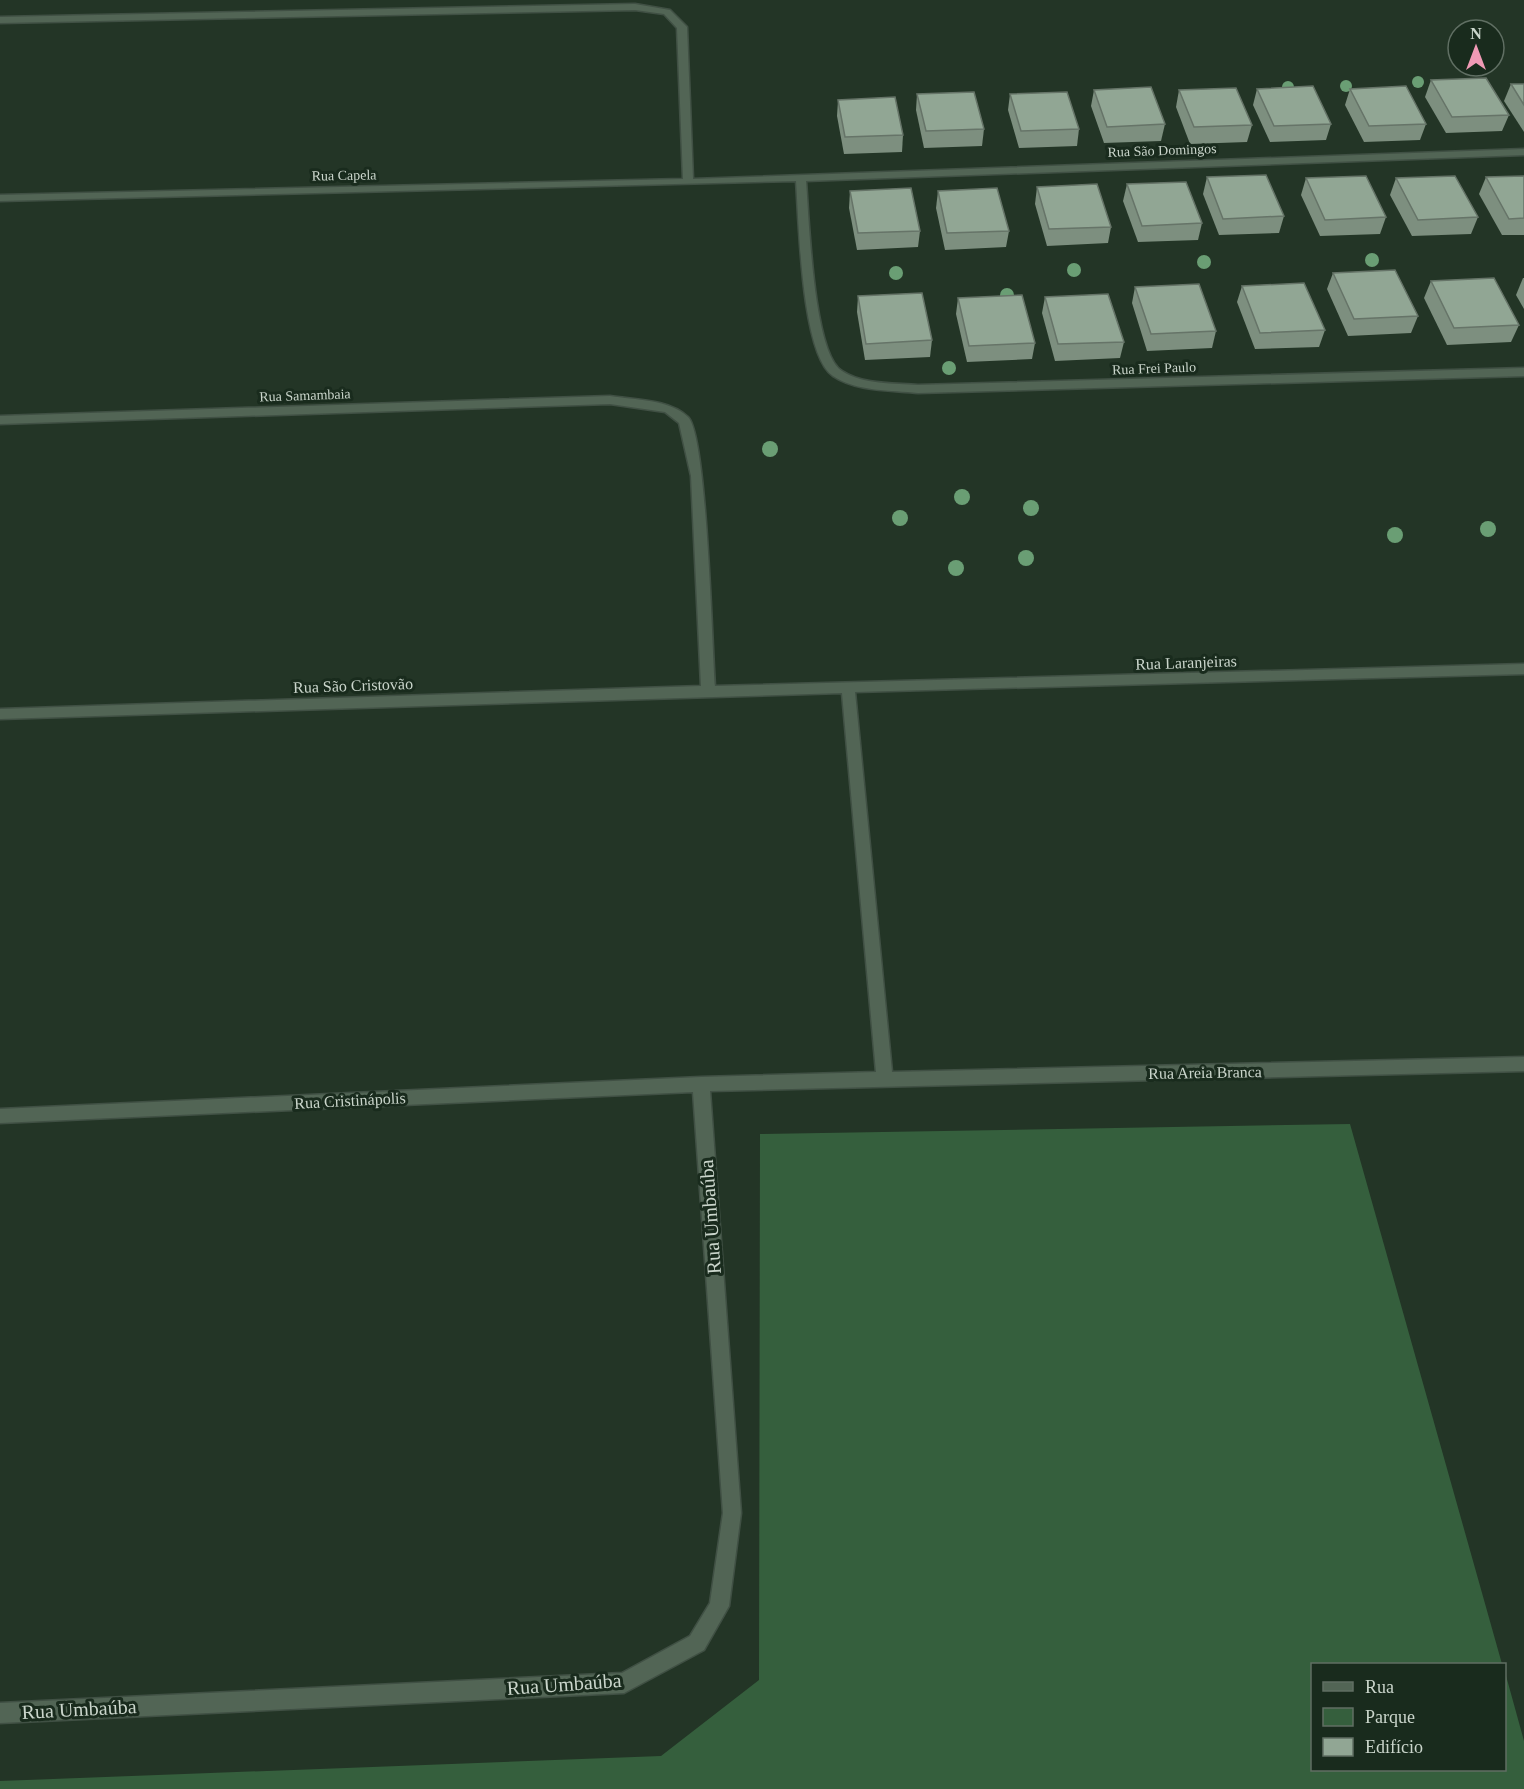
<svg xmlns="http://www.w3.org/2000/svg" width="1524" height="1789" font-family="'Times New Roman',serif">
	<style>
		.green { fill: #355f3d }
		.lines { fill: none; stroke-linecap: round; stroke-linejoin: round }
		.street-casing { stroke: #405044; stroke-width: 3 }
		.street { fill: #526555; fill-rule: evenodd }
		.tree { fill: #6a9e74 }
		.wall { fill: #7d8f7f }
		.building { fill: #91a694; stroke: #667468; stroke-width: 1.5 }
		.labels { text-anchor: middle; stroke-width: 6; stroke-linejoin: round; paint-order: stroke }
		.far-street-label { font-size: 14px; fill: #cad5cb; stroke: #192b1d }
		.street-label { font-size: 16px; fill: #cad5cb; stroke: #192b1d }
		.near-street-label { font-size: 20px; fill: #cad5cb; stroke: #192b1d }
	</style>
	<rect width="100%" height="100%" fill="#233526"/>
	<polygon class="green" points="1350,1124 1502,1664 1312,1664 1312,1770 1504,1770 1505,1672 1524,1741 1524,1789 0,1789 0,1781 661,1756 759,1680 760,1134"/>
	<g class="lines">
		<defs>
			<g id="street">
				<path d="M 635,4 L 670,10 L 687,27 L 693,179 L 1524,149 L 1524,155 L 806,181 C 809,217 813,354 842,371 C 863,385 894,383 918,385 L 1524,368 L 1524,376 L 918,393 C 891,390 857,392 833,376 C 801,355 799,220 796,181 L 0,201 L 0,195 L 683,179 L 677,28 L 664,14 L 635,10 L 0,23 L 0,17 Z"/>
				<path d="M 610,396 C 635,400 669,399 688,417 C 707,435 712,647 715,686 L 1524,664 L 1524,674 L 855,692 L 892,1072 L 1524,1057 L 1524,1071 L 710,1091 L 741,1513 L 729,1606 L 704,1650 L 624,1693 L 0,1723 L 0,1703 L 622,1673 L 690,1636 L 710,1603 L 723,1513 L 693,1092 L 0,1123 L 0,1109 L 701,1077 L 876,1072 L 842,693 L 0,719 L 0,709 L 701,686 L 691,476 L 679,423 L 665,412 L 610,404 L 0,424 L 0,416 Z"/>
			</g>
		</defs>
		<use href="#street" class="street-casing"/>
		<use href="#street" class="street"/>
	</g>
	<g class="tree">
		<circle cx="1418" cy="82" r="6"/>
		<circle cx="1346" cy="86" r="6"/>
		<circle cx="1288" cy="87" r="6"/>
		<circle cx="1372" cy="260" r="7"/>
		<circle cx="1204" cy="262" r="7"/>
		<circle cx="1074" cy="270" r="7"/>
		<circle cx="896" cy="273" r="7"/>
		<circle cx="1007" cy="295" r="7"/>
		<circle cx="949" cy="368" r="7"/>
		<circle cx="770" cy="449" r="8"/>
		<circle cx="962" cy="497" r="8"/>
		<circle cx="1031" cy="508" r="8"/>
		<circle cx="900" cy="518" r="8"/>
		<circle cx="1488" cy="529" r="8"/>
		<circle cx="1395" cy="535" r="8"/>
		<circle cx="1026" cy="558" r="8"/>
		<circle cx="956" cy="568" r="8"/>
	</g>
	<g class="wall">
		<polygon points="1431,80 1509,115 1502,131 1446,133 1425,97"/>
		<polygon points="1511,84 1524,84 1524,132 1504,101"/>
		<polygon points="1257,89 1331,124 1326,140 1270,142 1253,105"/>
		<polygon points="1350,89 1426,124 1420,140 1364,142 1345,105"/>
		<polygon points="1094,90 1165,124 1161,141 1104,143 1091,106"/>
		<polygon points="1179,90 1252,125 1247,142 1190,144 1176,107"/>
		<polygon points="917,94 984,129 982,146 924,148 916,110"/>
		<polygon points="1010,94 1079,129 1077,146 1019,148 1008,110"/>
		<polygon points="838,100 903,135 902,152 844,154 837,116"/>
		<polygon points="1524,176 1524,235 1502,235 1479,194 1486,177"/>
		<polygon points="1207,177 1284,216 1279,233 1219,235 1203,194"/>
		<polygon points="1306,178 1386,217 1380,234 1320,236 1301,195"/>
		<polygon points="1396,178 1478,217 1471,234 1412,236 1390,195"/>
		<polygon points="1127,184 1202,223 1198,240 1138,242 1123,201"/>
		<polygon points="1037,187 1111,227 1108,243 1047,246 1035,204"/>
		<polygon points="850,191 920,231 918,247 857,250 849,208"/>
		<polygon points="938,191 1009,231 1006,247 945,250 936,208"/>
		<polygon points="1333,273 1418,316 1411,333 1348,336 1327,289"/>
		<polygon points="1523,278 1524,278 1524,309 1516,295"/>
		<polygon points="1431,281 1519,325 1511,342 1447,345 1424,298"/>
		<polygon points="1242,286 1325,330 1319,347 1255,349 1237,302"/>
		<polygon points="1135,287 1216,331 1212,348 1147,351 1132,303"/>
		<polygon points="858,296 932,340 930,357 865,360 857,312"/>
		<polygon points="1045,297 1124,342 1120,358 1055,361 1042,313"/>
		<polygon points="958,298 1035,343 1032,359 967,362 956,314"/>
	</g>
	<g class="building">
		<polygon points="1486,78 1509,115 1452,117 1431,80"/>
		<polygon points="1511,84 1524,84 1524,105"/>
		<polygon points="1313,86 1331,124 1274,126 1257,89"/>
		<polygon points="1406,86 1426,124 1369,126 1350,89"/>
		<polygon points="1151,87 1165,124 1107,127 1094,90"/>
		<polygon points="1236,88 1252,125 1194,127 1179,90"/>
		<polygon points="974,92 984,129 926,131 917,94"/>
		<polygon points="1067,92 1079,129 1021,131 1010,94"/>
		<polygon points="895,97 903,135 845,137 838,100"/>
		<polygon points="1266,175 1284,216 1223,219 1207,177"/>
		<polygon points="1366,176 1386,217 1325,220 1306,178"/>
		<polygon points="1455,176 1478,217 1418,220 1396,178"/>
		<polygon points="1524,176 1524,218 1509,219 1486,177"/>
		<polygon points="1186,182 1202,223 1142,226 1127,184"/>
		<polygon points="1097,184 1111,227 1049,229 1037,187"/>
		<polygon points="911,188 920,231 858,233 850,191"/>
		<polygon points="997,188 1009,231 947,233 938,191"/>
		<polygon points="1395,270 1418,316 1354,319 1333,273"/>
		<polygon points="1494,278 1519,325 1454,328 1431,281"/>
		<polygon points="1304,283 1325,330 1260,333 1242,286"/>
		<polygon points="1199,284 1216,331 1151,334 1135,287"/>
		<polygon points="922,293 932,340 866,344 858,296"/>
		<polygon points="1108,294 1124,342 1058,344 1045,297"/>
		<polygon points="1022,295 1035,343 969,346 958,298"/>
	</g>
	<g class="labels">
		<g class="far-street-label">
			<text transform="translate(1162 150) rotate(-2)" y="5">Rua São Domingos</text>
			<text transform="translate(344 175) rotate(-1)" y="5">Rua Capela</text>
			<text transform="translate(1154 368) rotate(-2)" y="5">Rua Frei Paulo</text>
			<text transform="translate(305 395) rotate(-2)" y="5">Rua Samambaia</text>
		</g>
		<g class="street-label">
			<text transform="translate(1186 662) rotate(-2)" y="6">Rua Laranjeiras</text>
			<text transform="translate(353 685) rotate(-2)" y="6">Rua São Cristovão</text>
			<text transform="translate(1205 1072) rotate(-1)" y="6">Rua Areia Branca</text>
			<text transform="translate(350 1100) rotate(-3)" y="6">Rua Cristinápolis</text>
		</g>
		<g class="near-street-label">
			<text transform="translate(710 1217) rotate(-94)" y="7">Rua Umbaúba</text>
			<text transform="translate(564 1684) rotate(-4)" y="7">Rua Umbaúba</text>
			<text transform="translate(79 1709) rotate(-3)" y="7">Rua Umbaúba</text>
		</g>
	</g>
	<rect x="1311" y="1663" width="195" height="108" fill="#192b1d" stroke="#606f63" stroke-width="1.5"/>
	<rect x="1323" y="1682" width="30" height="9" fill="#526555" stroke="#606f63" stroke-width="1.5"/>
	<text x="1365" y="1693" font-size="18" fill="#cad5cb">Rua</text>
	<rect x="1323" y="1708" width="30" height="18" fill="#355f3d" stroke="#606f63" stroke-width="1.5"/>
	<text x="1365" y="1723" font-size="18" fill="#cad5cb">Parque</text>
	<rect x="1323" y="1738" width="30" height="18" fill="#91a694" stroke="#606f63" stroke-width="1.5"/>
	<text x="1365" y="1753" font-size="18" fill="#cad5cb">Edifício</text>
	<g transform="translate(1476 48)"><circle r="28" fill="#192b1d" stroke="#606f63" stroke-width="1.5"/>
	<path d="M0-4.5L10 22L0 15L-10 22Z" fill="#f09ab5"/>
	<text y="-9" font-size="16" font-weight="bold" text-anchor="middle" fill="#cad5cb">N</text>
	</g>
</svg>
